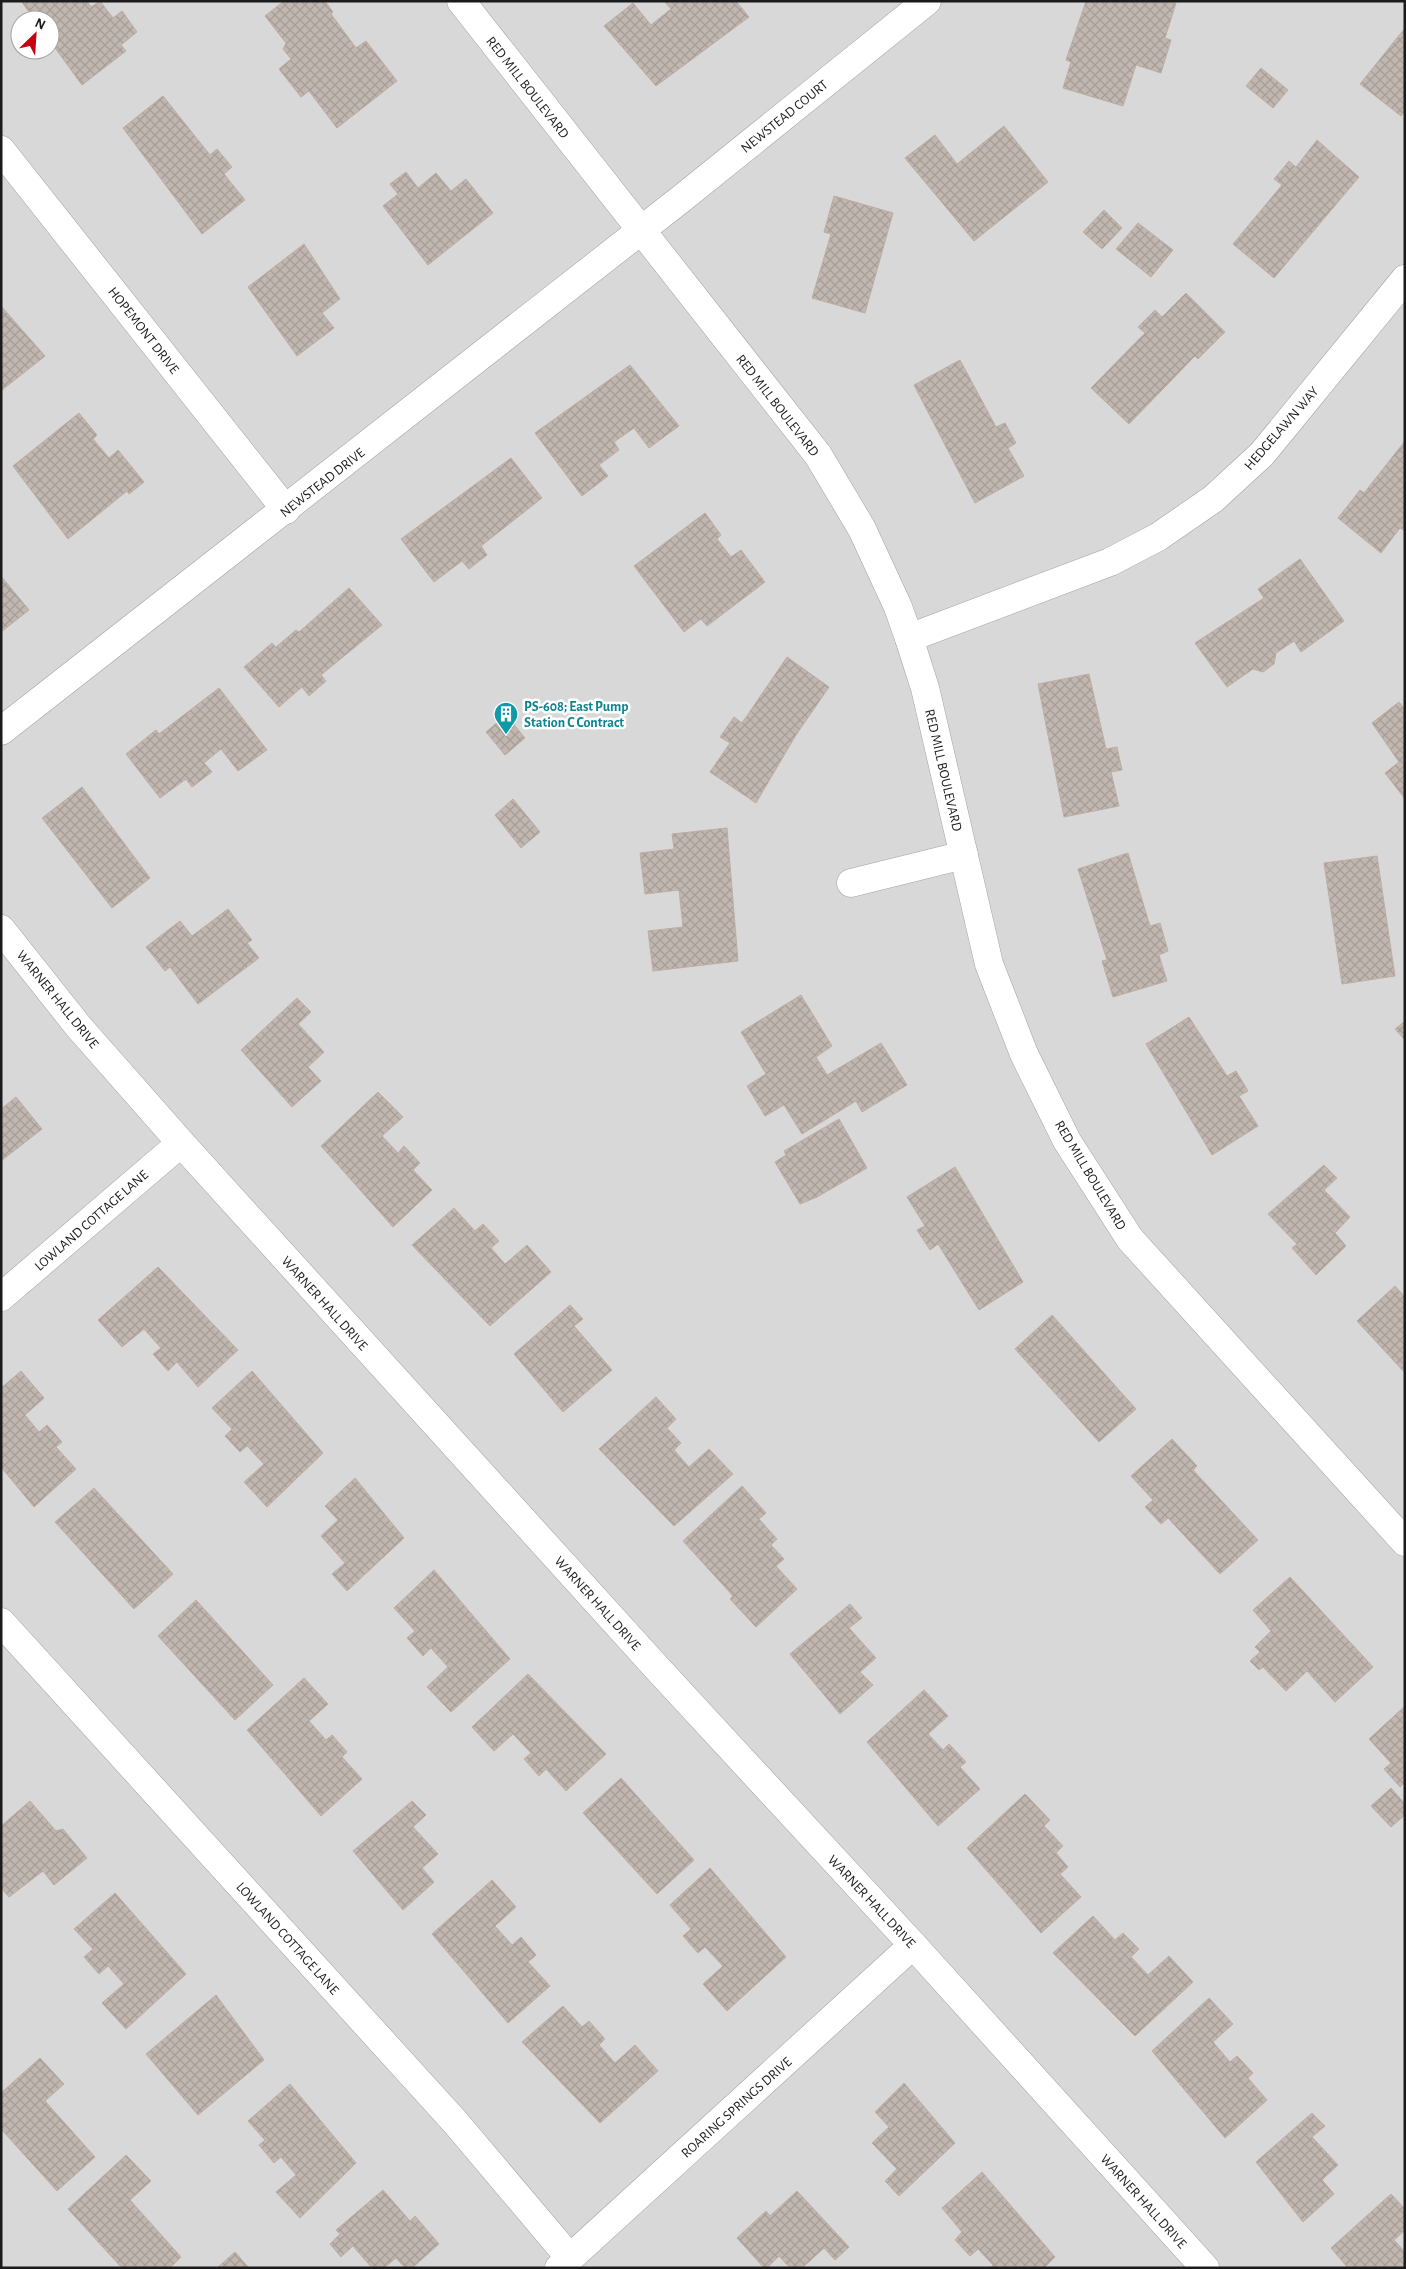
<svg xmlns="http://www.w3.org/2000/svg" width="1406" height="2269" font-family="'Alegreya Sans',sans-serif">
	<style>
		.residential { fill: #d9d8d8; fill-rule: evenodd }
		.building { fill: url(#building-cross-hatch); stroke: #beada3 }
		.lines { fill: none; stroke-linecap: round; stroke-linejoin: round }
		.minor-casing { stroke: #a2a2a2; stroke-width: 29 }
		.minor { stroke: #fff; stroke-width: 28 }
		.labels { text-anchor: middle; stroke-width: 5; stroke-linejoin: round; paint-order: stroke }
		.street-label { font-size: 14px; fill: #1b1b1b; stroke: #fff }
		.culture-label { font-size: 14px; font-weight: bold; fill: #0d838f; stroke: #fff; text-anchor: start }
	</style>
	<defs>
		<pattern id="building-cross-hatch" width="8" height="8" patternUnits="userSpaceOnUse" patternTransform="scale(1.25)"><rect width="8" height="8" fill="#c1b7b0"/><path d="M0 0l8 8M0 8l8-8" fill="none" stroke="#a59d97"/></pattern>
	</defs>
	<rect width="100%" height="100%" fill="#ede8e1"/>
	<path class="residential" d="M 1,1 L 1405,1 L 1405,2268 L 1,2268 ZM 20,20 L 50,20 L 50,50 L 20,50 Z"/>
	<g class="building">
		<polygon points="21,1 87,1 91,7 100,1 113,18 122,11 137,32 121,45 126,51 82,85 50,41 50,20 35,20"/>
		<polygon points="284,1 325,1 333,12 331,14 356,48 366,41 397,81 337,128 309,91 301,97 279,69 291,59 283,49 286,43 265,16"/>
		<polygon points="664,1 736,1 749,17 656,86 604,26 633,3 651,25 671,9"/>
		<polygon points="1086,1 1176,3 1165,38 1171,40 1161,73 1136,65 1123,106 1063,88 1071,62 1066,60"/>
		<polygon points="1405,28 1405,111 1401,116 1360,84"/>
		<polygon points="1261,68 1288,90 1273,108 1246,86"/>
		<polygon points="163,96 210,155 217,149 232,167 224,174 245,200 202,234 123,128"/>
		<polygon points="1004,126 1048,182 974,241 905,158 935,135 957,164"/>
		<polygon points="1317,140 1359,177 1274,278 1233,244 1282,185 1274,179 1289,161 1296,167"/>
		<polygon points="406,172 418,188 436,173 451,191 466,179 493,213 428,265 383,206 398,194 390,184"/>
		<polygon points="834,196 893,213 865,313 812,298 831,234 824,232"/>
		<polygon points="1104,210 1122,228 1102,249 1083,232"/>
		<polygon points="1138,223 1173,250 1151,277 1116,249"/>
		<polygon points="304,244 340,299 322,313 334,328 297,356 248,287"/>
		<polygon points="1186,293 1225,332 1198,359 1195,356 1129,424 1091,388 1145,333 1138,327 1155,310 1162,317"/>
		<polygon points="1,306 45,356 2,390 1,389"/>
		<polygon points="960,360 996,427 1005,423 1016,443 1008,448 1024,476 975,503 914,385"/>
		<polygon points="630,365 679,426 649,448 634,428 614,442 619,450 599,465 608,476 582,496 535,433"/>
		<polygon points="79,413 97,435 93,439 109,458 118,450 144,482 129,494 127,491 68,539 13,466"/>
		<polygon points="1405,441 1405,531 1400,528 1381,553 1338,518 1360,490 1364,493"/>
		<polygon points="511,458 542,498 481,546 487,555 469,569 462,561 434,582 401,539"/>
		<polygon points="705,513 721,535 717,539 731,557 741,550 765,582 707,626 701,619 684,632 634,566"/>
		<polygon points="1300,559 1344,621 1301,652 1294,641 1276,653 1274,664 1263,672 1253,669 1227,687 1195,643 1264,598 1258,589"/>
		<polygon points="1,576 29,610 1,632"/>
		<polygon points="349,588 382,625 321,675 326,681 309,696 302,687 279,707 244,667 272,643 276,647 296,630 299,632"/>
		<polygon points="787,657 829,687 796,735 756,803 710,772 730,743 720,737 734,717 742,723"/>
		<polygon points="1089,674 1106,749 1117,747 1122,770 1111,772 1119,806 1064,817 1038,684"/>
		<polygon points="219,688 267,750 238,771 221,749 204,763 212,772 192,787 186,779 160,798 126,754 156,730 159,734"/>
		<polygon points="1399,702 1405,709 1405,799 1385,773 1399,762 1372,723"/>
		<polygon points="506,715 525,738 505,755 486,732"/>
		<polygon points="82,787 150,878 112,908 42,818"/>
		<polygon points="513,799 540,832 521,848 495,815"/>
		<polygon points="727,828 738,961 653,971 648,931 683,927 679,890 645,894 640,853 674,849 672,834"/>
		<polygon points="1128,853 1150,926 1160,923 1168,951 1159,955 1167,981 1113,997 1102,961 1107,960 1078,869"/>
		<polygon points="1377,856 1395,976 1342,984 1324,863"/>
		<polygon points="228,909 252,940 247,943 259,958 198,1004 170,967 165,971 146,947 180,921 192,936"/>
		<polygon points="801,995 832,1046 816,1057 827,1075 881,1043 907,1085 862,1112 856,1101 802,1134 784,1105 765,1116 747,1086 766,1074 741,1032"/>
		<polygon points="297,998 311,1012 298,1024 324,1052 308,1067 321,1081 292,1107 241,1050"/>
		<polygon points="1189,1017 1227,1076 1236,1071 1248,1091 1239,1096 1258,1126 1212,1155 1146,1044"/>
		<polygon points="1405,1021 1405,1040 1395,1029"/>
		<polygon points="378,1092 403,1117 382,1136 398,1153 404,1146 420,1163 413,1170 432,1190 393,1227 321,1146"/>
		<polygon points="16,1097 42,1129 1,1161 1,1109"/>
		<polygon points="839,1119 867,1168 817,1197 800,1204 775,1162 786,1155 784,1151"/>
		<polygon points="1324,1165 1337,1178 1324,1190 1350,1217 1335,1233 1346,1246 1316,1275 1292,1248 1297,1244 1268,1214"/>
		<polygon points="955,1167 1023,1282 979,1310 938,1244 930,1250 917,1230 925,1226 907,1197"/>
		<polygon points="454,1208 475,1231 483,1224 499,1241 491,1248 505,1264 527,1245 551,1272 490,1326 412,1245"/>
		<polygon points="158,1267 238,1350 198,1387 177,1362 168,1371 153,1354 161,1348 144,1329 122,1347 98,1320"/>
		<polygon points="1395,1286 1405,1297 1405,1373 1357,1321"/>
		<polygon points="570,1305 583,1319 574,1326 612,1370 563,1412 514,1354"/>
		<polygon points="1052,1315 1136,1409 1099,1442 1015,1349"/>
		<polygon points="21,1371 44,1398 25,1415 39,1432 47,1425 62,1442 56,1447 76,1469 34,1507 1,1467 1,1388"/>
		<polygon points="252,1371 323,1453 267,1507 244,1482 264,1464 247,1446 240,1452 225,1436 232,1429 212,1408"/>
		<polygon points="656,1397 676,1419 667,1428 681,1443 674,1450 689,1467 709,1449 733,1474 674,1526 599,1449"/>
		<polygon points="1172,1439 1197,1466 1193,1470 1258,1540 1220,1574 1168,1518 1161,1524 1145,1507 1153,1500 1131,1476"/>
		<polygon points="355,1478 404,1538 347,1591 332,1574 345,1563 321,1536 338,1520 325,1506"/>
		<polygon points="742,1486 766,1513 759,1519 777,1539 771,1545 784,1559 776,1566 797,1589 756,1627 730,1599 733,1596 683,1541"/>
		<polygon points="94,1488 173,1574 134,1609 55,1522"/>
		<polygon points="434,1570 510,1659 451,1712 427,1687 448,1667 431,1648 423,1656 407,1638 415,1631 394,1608"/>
		<polygon points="1290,1577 1373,1667 1335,1702 1307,1671 1286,1691 1263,1667 1259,1670 1250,1661 1260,1652 1255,1647 1271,1631 1253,1610"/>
		<polygon points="196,1600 273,1685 235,1720 158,1636"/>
		<polygon points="850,1604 862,1618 849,1628 876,1658 860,1672 873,1685 840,1714 790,1654"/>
		<polygon points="528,1674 606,1754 566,1791 546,1769 539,1776 524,1759 531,1753 513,1734 494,1751 472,1727"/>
		<polygon points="304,1678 328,1704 309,1721 326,1740 332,1735 347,1752 342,1757 362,1779 321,1816 247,1730"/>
		<polygon points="924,1690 948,1716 928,1734 943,1750 949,1744 966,1762 960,1767 980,1789 938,1826 867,1742"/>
		<polygon points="1405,1706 1405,1782 1400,1787 1384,1769 1391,1763 1369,1739"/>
		<polygon points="621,1778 694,1860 657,1894 583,1813"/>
		<polygon points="1391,1788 1405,1804 1405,1815 1391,1827 1371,1806"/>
		<polygon points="1025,1794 1050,1820 1044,1826 1063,1846 1056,1853 1068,1867 1060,1874 1081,1897 1041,1933 967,1848"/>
		<polygon points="30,1801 56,1831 63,1829 87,1858 54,1885 43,1871 9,1897 1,1888 1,1826"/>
		<polygon points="412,1801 426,1815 413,1827 438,1854 422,1868 434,1882 403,1910 353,1851"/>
		<polygon points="710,1868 786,1957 727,2011 703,1984 723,1966 705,1947 698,1953 683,1936 691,1929 670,1905"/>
		<polygon points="492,1880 516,1907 495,1926 512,1945 521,1937 536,1955 528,1962 550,1986 508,2023 432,1934"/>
		<polygon points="115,1893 186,1974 126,2029 102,2003 124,1984 108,1966 99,1974 84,1957 93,1949 74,1929"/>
		<polygon points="1093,1916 1115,1940 1123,1933 1139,1949 1131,1957 1148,1975 1169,1956 1193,1982 1135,2036 1053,1953"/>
		<polygon points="216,1995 264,2060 198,2115 146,2054"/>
		<polygon points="1209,1998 1233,2024 1213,2042 1230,2062 1237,2056 1253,2073 1248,2078 1267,2100 1225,2138 1152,2051"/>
		<polygon points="563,2006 582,2027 589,2021 605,2039 599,2045 615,2063 635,2045 658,2071 600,2123 522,2042"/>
		<polygon points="40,2058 64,2084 45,2101 95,2157 57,2191 1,2129 1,2093"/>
		<polygon points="904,2083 955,2143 899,2196 885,2181 897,2169 872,2143 889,2127 875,2112"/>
		<polygon points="290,2084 356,2163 300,2218 276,2192 296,2175 281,2157 274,2163 259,2145 265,2140 248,2121"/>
		<polygon points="1312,2113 1325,2126 1312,2137 1338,2165 1322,2180 1334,2194 1303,2222 1256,2162"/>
		<polygon points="126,2155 151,2181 130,2200 181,2257 170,2268 122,2268 68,2209"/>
		<polygon points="982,2172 1055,2257 1044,2268 990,2268 993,2265 978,2249 970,2256 955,2240 962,2232 942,2208"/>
		<polygon points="383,2190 410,2221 415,2216 439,2244 412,2268 405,2268 396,2258 384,2268 372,2268 353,2246 341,2257 330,2244 340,2234 336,2230"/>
		<polygon points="797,2191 849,2247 835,2260 824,2248 802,2268 790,2268 779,2256 767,2268 764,2268 737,2238 766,2211 770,2216"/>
		<polygon points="1391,2194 1405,2209 1405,2230 1394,2240 1405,2252 1405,2268 1348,2268 1331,2248"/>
		<polygon points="235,2252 249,2268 217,2268"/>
	</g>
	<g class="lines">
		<defs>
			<g id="minor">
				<polyline points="461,1 818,455 862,529 898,607 909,638 925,688 989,964 1024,1054 1067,1141 1130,1239 1405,1542"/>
				<polyline points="1,150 286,510"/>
				<polyline points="909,638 1110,562 1158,537 1213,499 1262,454 1405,279"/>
				<polyline points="1,731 681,199 927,1"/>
				<polyline points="851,883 964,855"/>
				<polyline points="1,929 78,1026 181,1143 657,1668 913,1945 1205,2268"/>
				<polyline points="1,1297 181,1143"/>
				<polyline points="1,1622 456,2123 570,2258"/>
				<polyline points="559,2268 913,1945"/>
			</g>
		</defs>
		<use href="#minor" class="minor-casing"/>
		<use href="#minor" class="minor"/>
	</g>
	<defs>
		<symbol id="building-pin" viewBox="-11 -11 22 30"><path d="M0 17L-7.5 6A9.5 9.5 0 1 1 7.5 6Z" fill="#0f9aa8" stroke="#fff"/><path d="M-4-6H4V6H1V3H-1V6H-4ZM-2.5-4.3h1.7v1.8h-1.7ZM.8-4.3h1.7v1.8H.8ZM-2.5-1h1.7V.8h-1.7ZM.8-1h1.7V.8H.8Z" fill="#fff"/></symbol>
	</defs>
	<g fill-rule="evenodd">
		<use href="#building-pin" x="492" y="700" width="28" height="38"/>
	</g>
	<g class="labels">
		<g class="street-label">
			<text transform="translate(528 87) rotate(52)" y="5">RED MILL BOULEVARD</text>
			<text transform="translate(784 116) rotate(-39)" y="5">NEWSTEAD COURT</text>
			<text transform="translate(144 330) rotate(52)" y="5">HOPEMONT DRIVE</text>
			<text transform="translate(778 405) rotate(52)" y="5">RED MILL BOULEVARD</text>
			<text transform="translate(1281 428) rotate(-49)" y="5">HEDGELAWN WAY</text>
			<text transform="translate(322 482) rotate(-38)" y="5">NEWSTEAD DRIVE</text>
			<text transform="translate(944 770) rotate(77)" y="5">RED MILL BOULEVARD</text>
			<text transform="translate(58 999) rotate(51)" y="5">WARNER HALL DRIVE</text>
			<text transform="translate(1091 1175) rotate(59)" y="5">RED MILL BOULEVARD</text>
			<text transform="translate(91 1220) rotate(-41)" y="5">LOWLAND COTTAGE LANE</text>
			<text transform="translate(325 1303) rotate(48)" y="5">WARNER HALL DRIVE</text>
			<text transform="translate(598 1603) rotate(48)" y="5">WARNER HALL DRIVE</text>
			<text transform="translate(872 1901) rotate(47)" y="5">WARNER HALL DRIVE</text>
			<text transform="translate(288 1938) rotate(48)" y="5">LOWLAND COTTAGE LANE</text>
			<text transform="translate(736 2107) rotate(-42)" y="5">ROARING SPRINGS DRIVE</text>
			<text transform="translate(1144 2201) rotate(48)" y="5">WARNER HALL DRIVE</text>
		</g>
		<g class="culture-label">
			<text x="524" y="711">PS-608; East Pump<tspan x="524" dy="16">Station C Contract</tspan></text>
		</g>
	</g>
	<rect width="1406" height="2269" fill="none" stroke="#1b1b1b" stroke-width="5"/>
	<g transform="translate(35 35) rotate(25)"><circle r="24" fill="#ffffff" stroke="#a4a4a4"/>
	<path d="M0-4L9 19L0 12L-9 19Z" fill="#c60112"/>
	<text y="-8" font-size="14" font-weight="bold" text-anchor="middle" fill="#1b1b1b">N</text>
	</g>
</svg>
